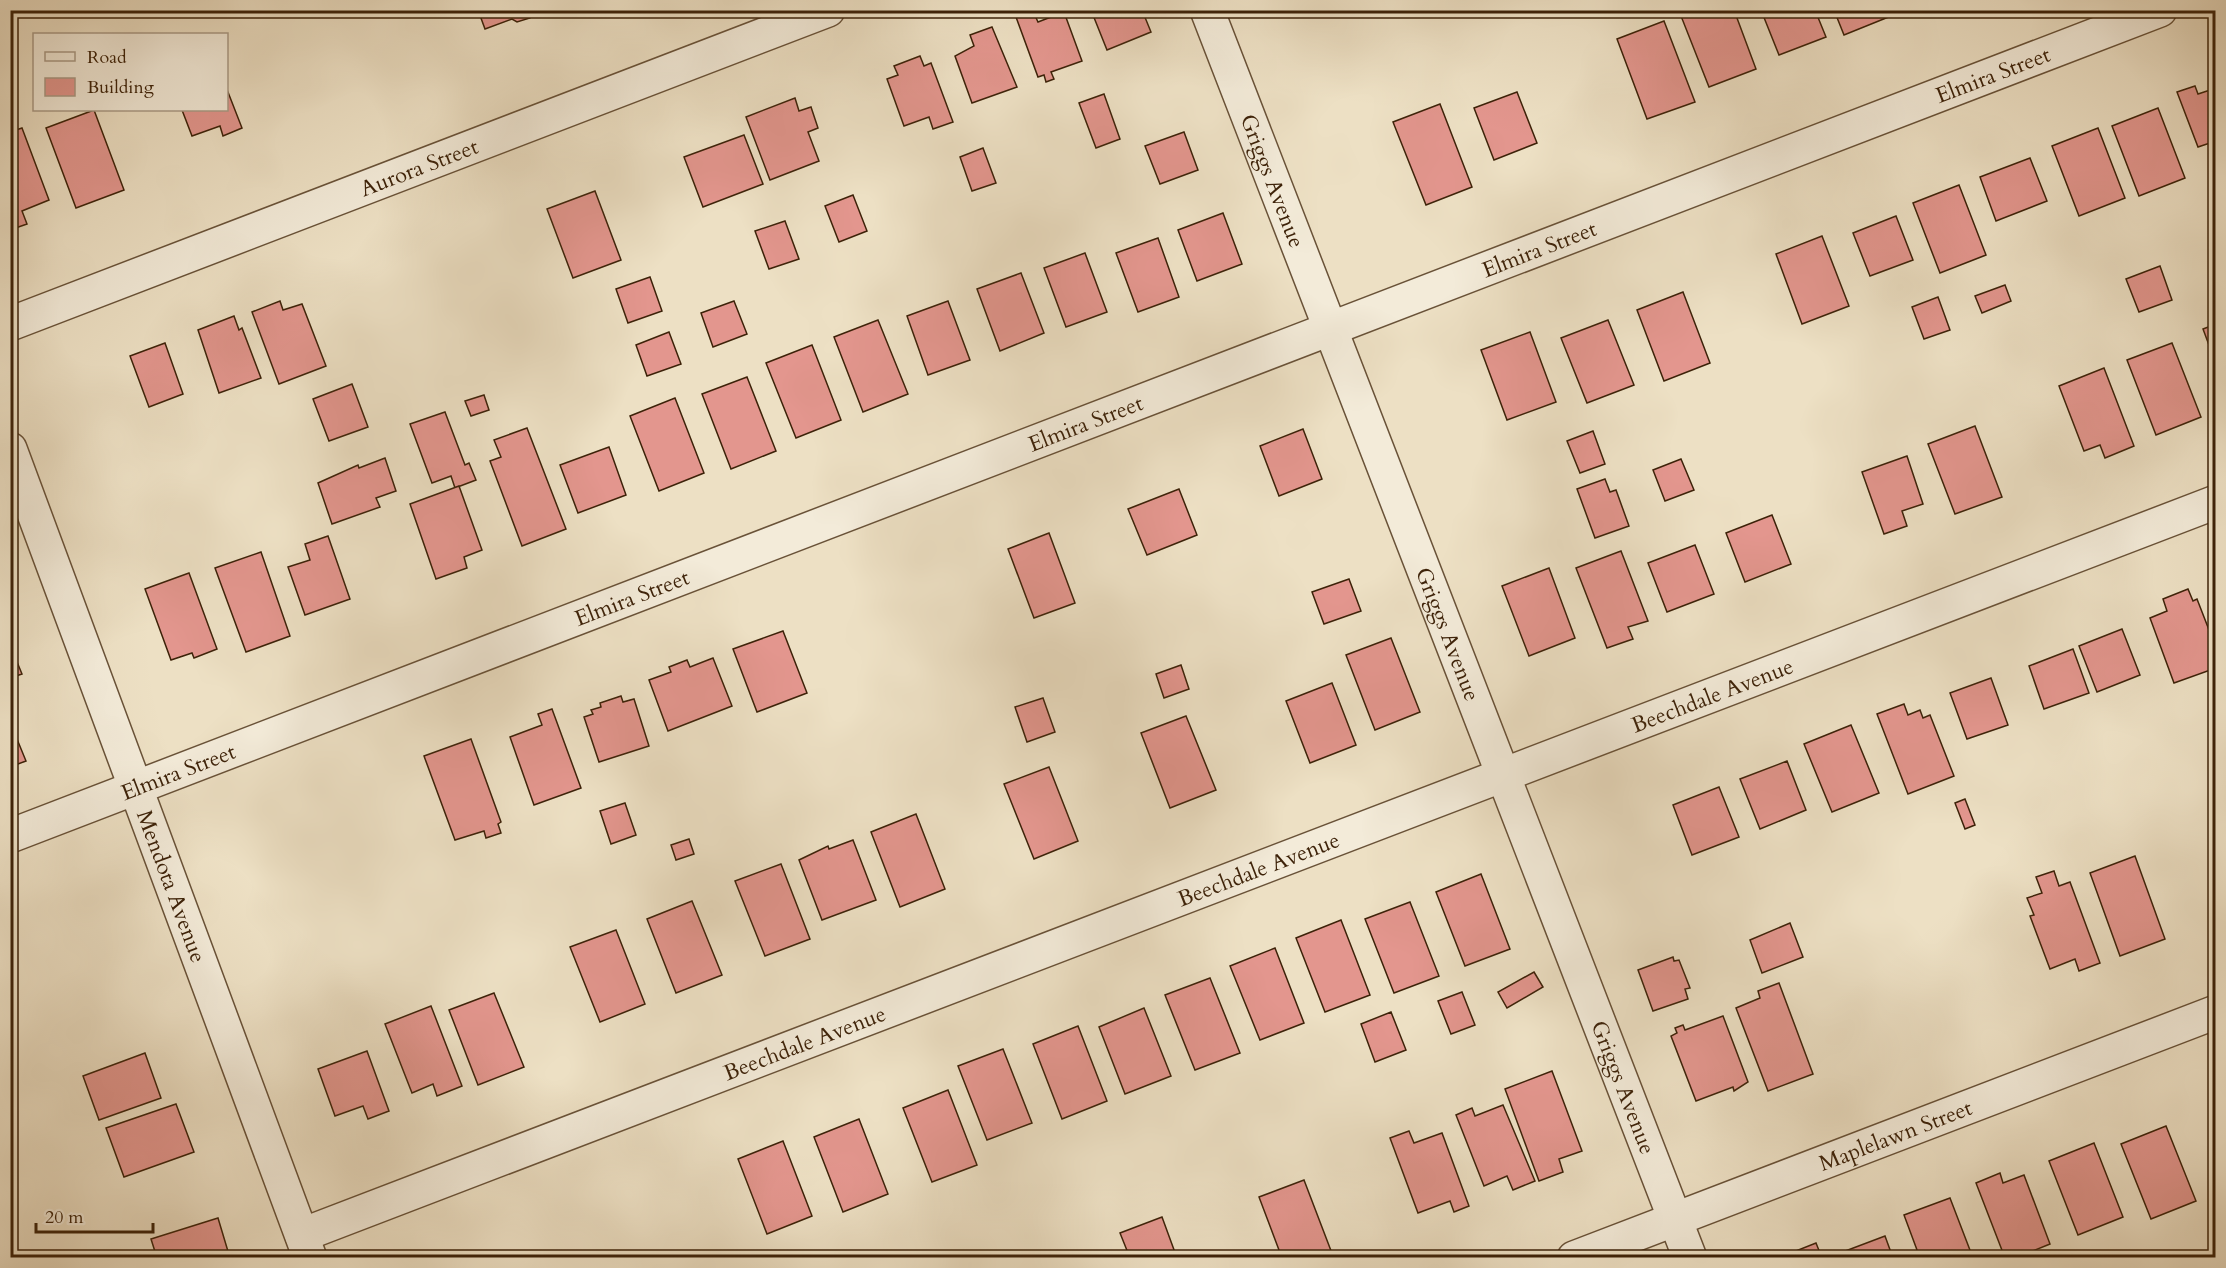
<svg xmlns="http://www.w3.org/2000/svg" width="2226" height="1268" font-family="Cardo,serif">
	<style>
		.building { fill: #e3968e; stroke: #3d2209; stroke-width: 1.5 }
		.lines { fill: none; stroke-linecap: round; stroke-linejoin: round }
		.minor-casing { stroke: #695238; stroke-width: 36 }
		.minor { stroke: #f3ebd9; stroke-width: 33 }
		.labels { text-anchor: middle; stroke-width: 4.5; stroke-linejoin: round; paint-order: stroke }
		.street-label { font-size: 22px; fill: #3d2209; stroke: #f3ebd9 }
	</style>
	<rect width="100%" height="100%" fill="#ede0c4"/>
	<filter id="stains"><feTurbulence type="fractalNoise" baseFrequency=".00333" numOctaves="4"/><feColorMatrix values="0 0 0 0 .2 0 0 0 0 .09 0 0 0 0 .02 0 0 0 .5 -.17"/></filter>
	<radialGradient id="worn" r=".72"><stop offset=".6" stop-color="#630" stop-opacity="0"/><stop offset="1" stop-color="#630" stop-opacity=".3"/></radialGradient>
	<g class="building">
		<polygon points="478,10 531,10 532,13 530,18 517,22 512,19 485,29"/>
		<polygon points="1091,10 1142,10 1151,32 1107,50"/>
		<polygon points="1695,10 1734,10 1756,69 1709,87 1681,16"/>
		<polygon points="1761,10 1815,10 1826,37 1779,55"/>
		<polygon points="1834,10 1889,10 1891,16 1844,35"/>
		<polygon points="1033,11 1038,22 1064,12 1082,61 1051,72 1054,79 1046,82 1044,75 1038,77 1016,17"/>
		<polygon points="1664,21 1695,102 1647,119 1617,39"/>
		<polygon points="992,27 1017,87 972,103 955,56 974,46 970,35"/>
		<polygon points="920,56 924,66 931,63 953,122 933,129 929,117 904,126 887,79 898,75 894,66"/>
		<polygon points="2195,86 2198,94 2216,88 2216,141 2198,147 2177,92"/>
		<polygon points="226,87 242,128 223,136 220,126 192,136 182,110 226,110"/>
		<polygon points="1517,92 1537,143 1494,160 1474,108"/>
		<polygon points="1104,94 1120,139 1096,148 1079,103"/>
		<polygon points="795,98 799,111 811,107 818,128 808,132 819,161 770,180 746,117"/>
		<polygon points="1440,104 1472,187 1426,205 1393,122"/>
		<polygon points="2158,108 2185,178 2139,196 2112,126"/>
		<polygon points="94,110 124,190 76,208 46,128"/>
		<polygon points="22,128 49,200 22,211 27,224 10,230 10,132"/>
		<polygon points="2098,128 2125,198 2079,216 2052,146"/>
		<polygon points="1184,132 1198,170 1160,184 1145,146"/>
		<polygon points="744,135 763,184 703,207 684,157"/>
		<polygon points="983,148 996,183 972,191 960,157"/>
		<polygon points="2030,158 2047,201 1996,221 1980,177"/>
		<polygon points="1959,185 1986,255 1940,273 1913,203"/>
		<polygon points="595,191 621,260 573,278 547,209"/>
		<polygon points="853,195 867,231 839,242 825,206"/>
		<polygon points="1223,213 1242,264 1197,281 1178,230"/>
		<polygon points="1896,216 1913,260 1870,276 1853,233"/>
		<polygon points="785,221 799,259 769,269 755,231"/>
		<polygon points="1822,236 1849,306 1802,324 1776,254"/>
		<polygon points="1158,238 1179,297 1138,312 1116,253"/>
		<polygon points="1085,253 1107,312 1066,327 1044,268"/>
		<polygon points="2160,266 2172,300 2139,312 2126,279"/>
		<polygon points="1021,273 1044,333 1000,351 977,289"/>
		<polygon points="650,277 662,311 628,323 616,289"/>
		<polygon points="2005,285 2011,301 1982,313 1975,296"/>
		<polygon points="1683,292 1710,363 1664,381 1637,310"/>
		<polygon points="1938,297 1950,330 1924,339 1912,307"/>
		<polygon points="280,301 283,310 302,304 326,366 279,384 252,312"/>
		<polygon points="734,301 747,334 713,347 701,313"/>
		<polygon points="948,301 970,360 928,375 907,316"/>
		<polygon points="234,316 239,330 242,328 261,378 219,393 198,330"/>
		<polygon points="878,320 908,394 863,412 834,337"/>
		<polygon points="1608,320 1634,385 1587,403 1561,338"/>
		<polygon points="2216,324 2216,364 2203,329"/>
		<polygon points="669,332 681,364 647,376 636,345"/>
		<polygon points="1530,332 1556,402 1507,420 1481,350"/>
		<polygon points="165,343 183,394 149,407 130,356"/>
		<polygon points="2172,343 2201,417 2156,435 2127,360"/>
		<polygon points="812,345 841,420 796,438 766,363"/>
		<polygon points="2104,368 2134,446 2105,458 2100,445 2084,451 2059,386"/>
		<polygon points="747,377 776,451 731,469 702,394"/>
		<polygon points="352,384 368,427 329,441 313,399"/>
		<polygon points="484,395 489,410 471,416 465,401"/>
		<polygon points="675,398 704,473 659,491 630,416"/>
		<polygon points="445,412 465,465 469,463 476,480 455,488 451,476 432,483 410,424"/>
		<polygon points="1975,426 2002,497 1955,514 1928,444"/>
		<polygon points="527,428 566,529 522,546 490,461 501,457 494,440"/>
		<polygon points="1303,429 1322,479 1279,496 1260,446"/>
		<polygon points="1593,431 1605,464 1580,473 1567,441"/>
		<polygon points="609,447 626,495 578,513 560,465"/>
		<polygon points="1907,456 1923,504 1902,511 1907,526 1884,534 1862,472"/>
		<polygon points="385,458 396,491 376,498 380,507 332,524 318,483 358,465 359,468"/>
		<polygon points="1681,459 1694,490 1665,501 1653,470"/>
		<polygon points="1605,479 1610,492 1616,490 1629,526 1595,538 1577,489"/>
		<polygon points="459,486 482,550 464,557 467,568 436,579 410,504"/>
		<polygon points="1179,489 1197,535 1147,555 1128,509"/>
		<polygon points="1772,515 1791,564 1745,582 1726,533"/>
		<polygon points="1049,533 1075,603 1034,618 1008,549"/>
		<polygon points="328,536 350,599 305,615 288,567 310,560 305,544"/>
		<polygon points="1695,545 1714,594 1667,612 1648,563"/>
		<polygon points="1621,551 1648,621 1628,627 1633,639 1607,648 1576,568"/>
		<polygon points="261,552 290,636 246,652 215,568"/>
		<polygon points="1549,568 1575,638 1529,656 1502,586"/>
		<polygon points="189,573 217,649 194,658 192,653 171,660 145,589"/>
		<polygon points="1349,579 1361,611 1324,624 1312,592"/>
		<polygon points="2188,589 2193,601 2197,599 2216,648 2216,668 2174,683 2150,618 2167,611 2163,599"/>
		<polygon points="2122,629 2140,675 2097,692 2079,646"/>
		<polygon points="783,631 807,693 757,712 733,649"/>
		<polygon points="1391,638 1420,712 1375,730 1346,655"/>
		<polygon points="10,645 22,674 10,678"/>
		<polygon points="2073,649 2089,693 2044,709 2029,666"/>
		<polygon points="713,658 732,706 668,731 649,680 671,672 669,667 687,660 690,667"/>
		<polygon points="1181,665 1189,689 1164,698 1156,674"/>
		<polygon points="1991,678 2008,725 1967,739 1950,693"/>
		<polygon points="10,680 16,694 10,696"/>
		<polygon points="1332,683 1356,745 1310,763 1286,701"/>
		<polygon points="621,696 623,702 634,699 649,746 599,762 584,717 593,714 591,710 601,707 600,703"/>
		<polygon points="1043,698 1055,732 1027,742 1015,707"/>
		<polygon points="1904,704 1908,715 1920,710 1923,718 1930,715 1954,776 1908,794 1877,714"/>
		<polygon points="552,709 581,788 534,805 510,737 542,725 538,714"/>
		<polygon points="1186,716 1216,790 1170,808 1141,733"/>
		<polygon points="10,722 26,761 10,767"/>
		<polygon points="1851,725 1879,793 1832,812 1804,744"/>
		<polygon points="471,739 501,822 498,824 501,833 486,838 484,831 455,840 424,756"/>
		<polygon points="1787,761 1806,810 1760,829 1740,779"/>
		<polygon points="1049,767 1078,841 1034,859 1004,784"/>
		<polygon points="1719,787 1739,837 1692,855 1673,805"/>
		<polygon points="1965,799 1975,825 1965,829 1955,803"/>
		<polygon points="625,803 636,835 611,844 600,811"/>
		<polygon points="916,814 945,889 900,907 871,832"/>
		<polygon points="689,839 694,854 676,860 671,845"/>
		<polygon points="853,840 876,900 822,920 799,860 828,846 829,849"/>
		<polygon points="2135,856 2165,939 2120,956 2090,873"/>
		<polygon points="781,864 810,939 765,956 735,881"/>
		<polygon points="2054,871 2059,886 2070,882 2100,963 2079,971 2075,959 2050,969 2030,916 2034,915 2027,898 2042,893 2036,877"/>
		<polygon points="1481,874 1510,949 1465,966 1436,892"/>
		<polygon points="692,901 722,975 676,993 647,919"/>
		<polygon points="1410,902 1439,976 1394,993 1365,919"/>
		<polygon points="1341,920 1370,995 1325,1012 1296,938"/>
		<polygon points="1790,923 1803,957 1762,973 1750,940"/>
		<polygon points="616,930 645,1004 600,1022 570,947"/>
		<polygon points="1275,948 1304,1023 1260,1040 1230,966"/>
		<polygon points="1673,957 1674,961 1679,960 1690,988 1685,989 1688,999 1653,1011 1638,970"/>
		<polygon points="1534,972 1543,987 1507,1008 1498,992"/>
		<polygon points="1210,978 1240,1053 1195,1070 1165,995"/>
		<polygon points="1779,983 1813,1074 1768,1091 1736,1008 1760,998 1758,991"/>
		<polygon points="1462,992 1475,1025 1451,1034 1438,1001"/>
		<polygon points="494,993 524,1067 478,1085 449,1010"/>
		<polygon points="431,1006 462,1086 437,1096 433,1084 412,1093 385,1024"/>
		<polygon points="1144,1008 1171,1076 1125,1094 1099,1027"/>
		<polygon points="1391,1012 1406,1050 1375,1062 1361,1024"/>
		<polygon points="1723,1016 1748,1082 1734,1091 1733,1087 1696,1101 1671,1036 1677,1033 1675,1028 1683,1025 1685,1030"/>
		<polygon points="1078,1026 1107,1101 1062,1119 1033,1044"/>
		<polygon points="1003,1049 1032,1123 987,1140 958,1066"/>
		<polygon points="367,1051 389,1111 368,1119 363,1106 335,1116 318,1069"/>
		<polygon points="145,1053 161,1098 99,1120 83,1076"/>
		<polygon points="1552,1071 1582,1151 1559,1159 1563,1172 1539,1181 1505,1089"/>
		<polygon points="948,1090 977,1165 932,1182 903,1108"/>
		<polygon points="176,1104 194,1152 124,1177 106,1128"/>
		<polygon points="1503,1105 1535,1181 1513,1190 1507,1176 1484,1186 1456,1115 1472,1108 1475,1116"/>
		<polygon points="859,1119 888,1194 843,1212 814,1137"/>
		<polygon points="2166,1126 2196,1201 2151,1219 2121,1144"/>
		<polygon points="1409,1131 1414,1143 1442,1133 1469,1206 1454,1212 1450,1201 1418,1213 1390,1138"/>
		<polygon points="783,1141 812,1216 767,1234 738,1159"/>
		<polygon points="2094,1143 2123,1217 2078,1235 2049,1161"/>
		<polygon points="2000,1173 2003,1183 2024,1175 2050,1244 2015,1258 2005,1258 1976,1183"/>
		<polygon points="1304,1180 1333,1256 1330,1258 1282,1258 1259,1197"/>
		<polygon points="1950,1198 1973,1258 1920,1258 1904,1215"/>
		<polygon points="1162,1217 1177,1258 1130,1258 1120,1233"/>
		<polygon points="218,1218 230,1258 157,1258 151,1239"/>
		<polygon points="1885,1236 1893,1258 1841,1258 1840,1253"/>
		<polygon points="1816,1243 1822,1258 1778,1258"/>
	</g>
	<g class="lines">
		<defs>
			<g id="minor">
				<path id="s1" d="M 1207,10 L 1690,1258"/>
				<path id="s2" d="M 10,324 L 828,10"/>
				<path id="s3" d="M 10,449 L 310,1258"/>
				<path id="s4" d="M 10,836 L 2160,10"/>
				<path id="s5" d="M 302,1235 L 2216,502"/>
				<path id="s6" d="M 1574,1258 L 2216,1012"/>
			</g>
		</defs>
		<use href="#minor" class="minor-casing"/>
		<use href="#minor" class="minor"/>
	</g>
	<g class="labels">
		<g class="street-label">
			<text dy="8" stroke="none"><textPath href="#s4" startOffset="2124">Elmira Street</textPath></text>
			<text dy="8" stroke="none"><textPath href="#s2" startOffset="438">Aurora Street</textPath></text>
			<text dy="8" stroke="none"><textPath href="#s1" startOffset="183">Griggs Avenue</textPath></text>
			<text dy="8" stroke="none"><textPath href="#s4" startOffset="1638">Elmira Street</textPath></text>
			<text dy="8" stroke="none"><textPath href="#s4" startOffset="1152">Elmira Street</textPath></text>
			<text dy="8" stroke="none"><textPath href="#s4" startOffset="666">Elmira Street</textPath></text>
			<text dy="8" stroke="none"><textPath href="#s1" startOffset="669">Griggs Avenue</textPath></text>
			<text dy="8" stroke="none"><textPath href="#s5" startOffset="1510">Beechdale Avenue</textPath></text>
			<text dy="8" stroke="none"><textPath href="#s4" startOffset="180">Elmira Street</textPath></text>
			<text dy="8" stroke="none"><textPath href="#s5" startOffset="1024">Beechdale Avenue</textPath></text>
			<text dy="8" stroke="none"><textPath href="#s3" startOffset="466">Mendota Avenue</textPath></text>
			<text dy="8" stroke="none"><textPath href="#s5" startOffset="538">Beechdale Avenue</textPath></text>
			<text dy="8" stroke="none"><textPath href="#s1" startOffset="1155">Griggs Avenue</textPath></text>
			<text dy="8" stroke="none"><textPath href="#s6" startOffset="344">Maplelawn Street</textPath></text>
		</g>
	</g>
	<rect width="2226" height="1268" fill="none" stroke="#ede0c4" stroke-width="36"/>
	<rect x="12" y="12" width="2202" height="1244" fill="none" stroke="#3d2209" stroke-width="3"/>
	<rect x="18" y="18" width="2190" height="1232" fill="none" stroke="#3d2209" stroke-width="1.5"/>
	<rect x="33" y="33" width="195" height="78" fill="#f3ebd9" stroke="#aa9b86" stroke-width="1.5"/>
	<rect x="45" y="52" width="30" height="9" fill="#f3ebd9" stroke="#aa9b86" stroke-width="1.5"/>
	<text x="87" y="63" font-size="18" fill="#3d2209">Road</text>
	<rect x="45" y="78" width="30" height="18" fill="#e3968e" stroke="#aa9b86" stroke-width="1.5"/>
	<text x="87" y="93" font-size="18" fill="#3d2209">Building</text>
	<path d="M36 1223v9h117v-9" fill="none" stroke="#3d2209" stroke-width="3"/>
	<text x="45" y="1223" font-size="18" fill="#3d2209" stroke="#f3ebd9" stroke-width="4.5" paint-order="stroke">20 m</text>
	<rect width="100%" height="100%" filter="url(#stains)"/>
	<rect width="100%" height="100%" fill="url(#worn)"/>
</svg>
